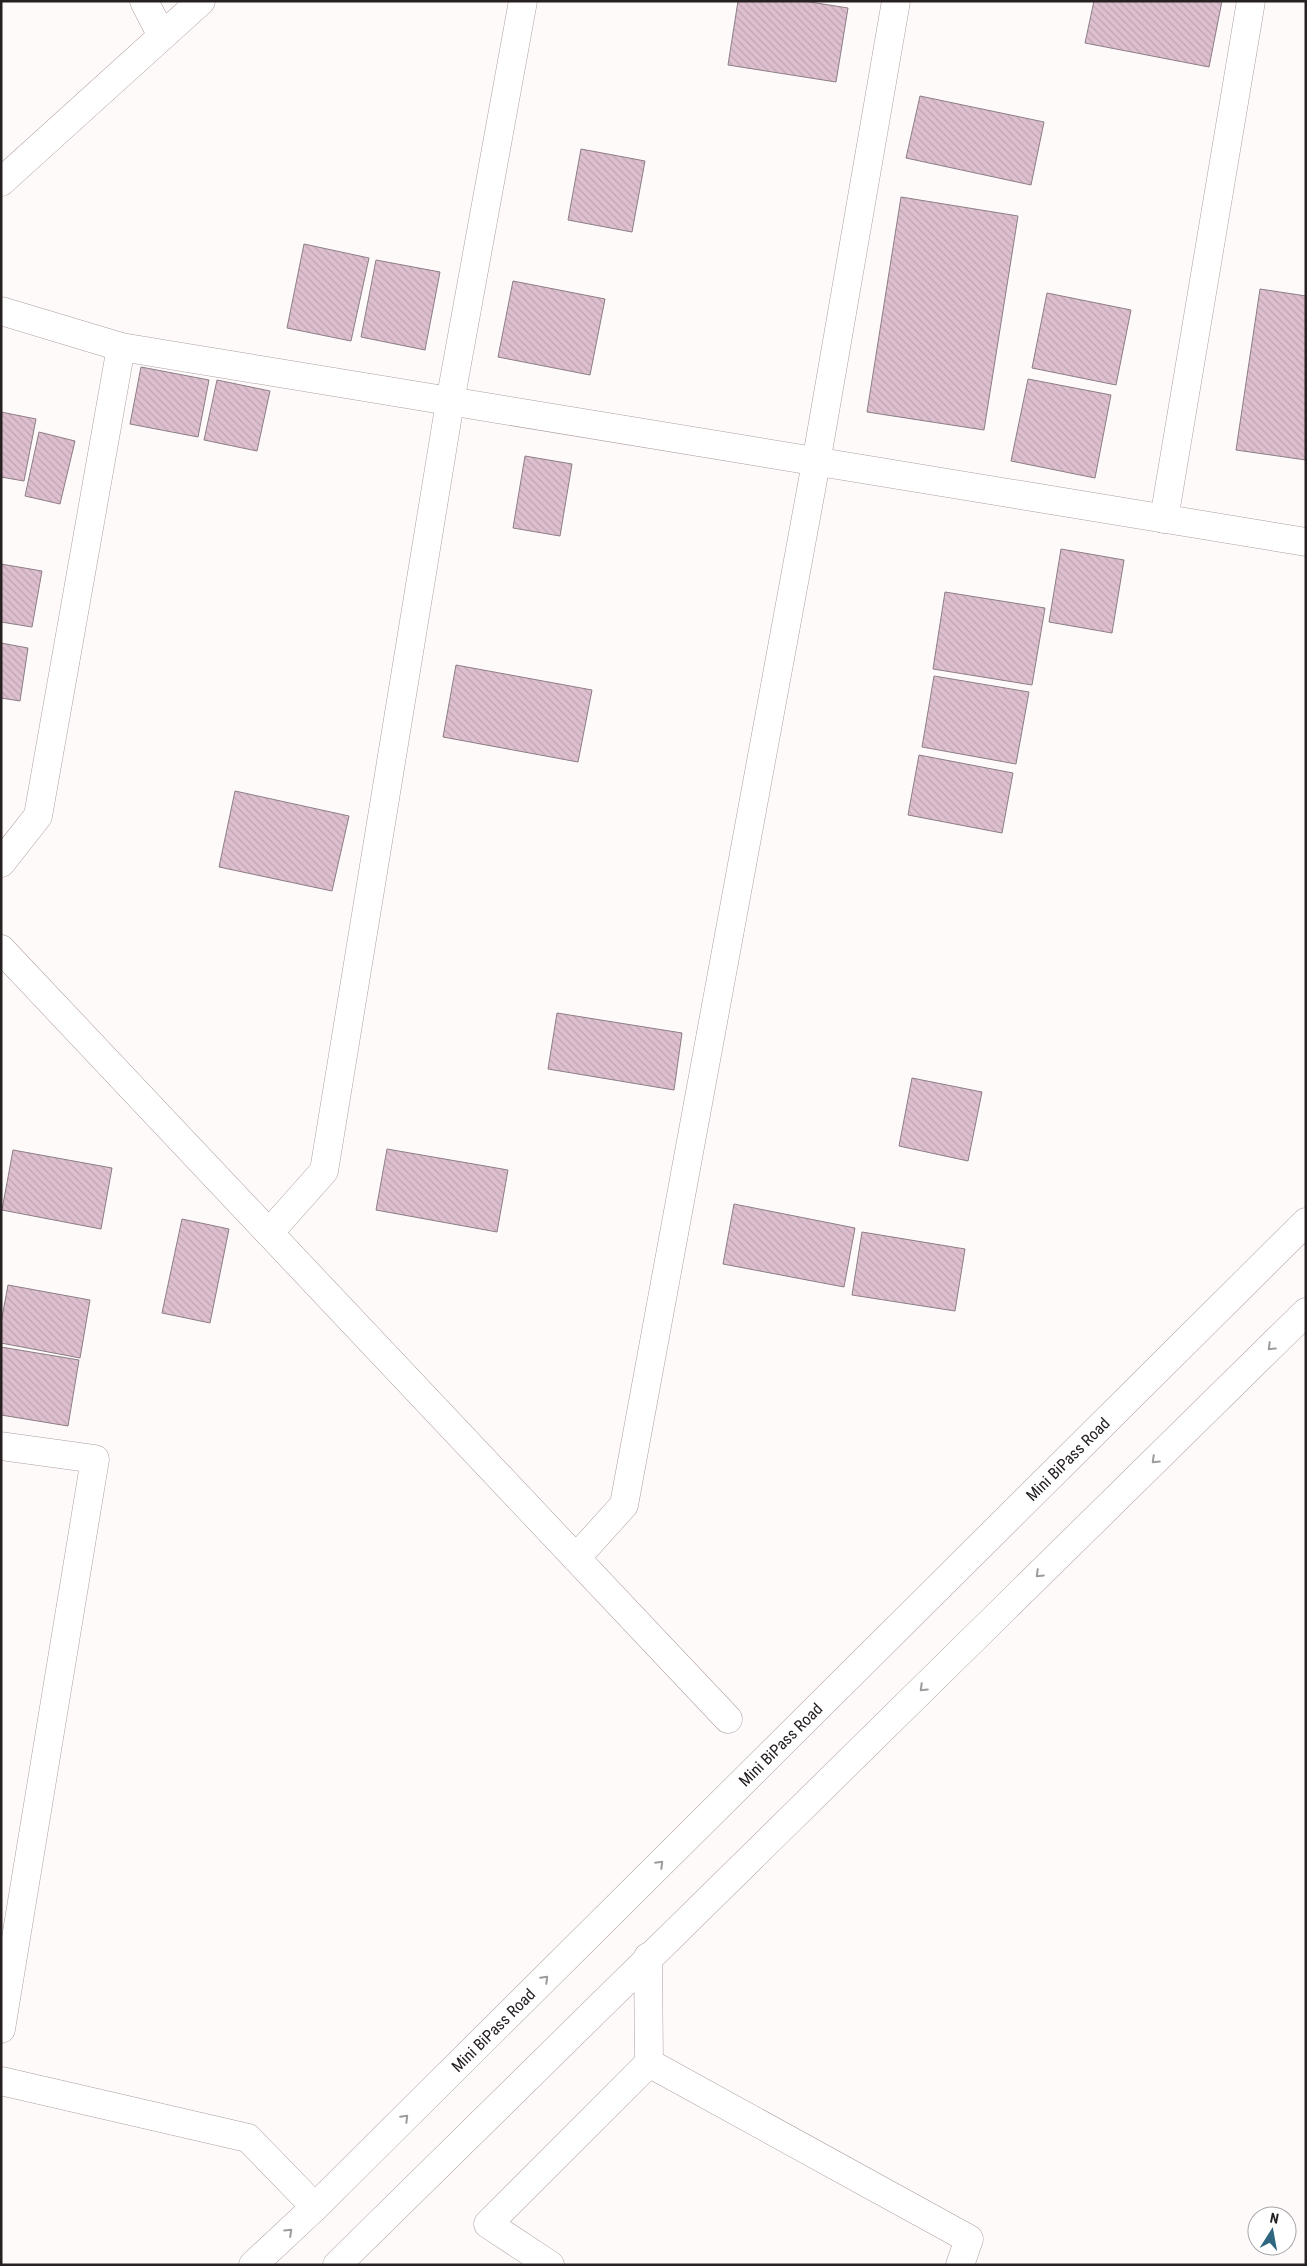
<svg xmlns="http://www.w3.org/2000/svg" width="1307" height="2266" font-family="'Roboto Condensed',sans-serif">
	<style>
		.building { fill: url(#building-back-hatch); stroke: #8c7e85 }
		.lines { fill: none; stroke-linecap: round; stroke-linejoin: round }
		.minor-casing { stroke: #af9e9f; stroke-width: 29 }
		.minor { stroke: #fff; stroke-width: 28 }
		.oneway { stroke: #9d9b9b }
		.labels { text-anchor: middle; stroke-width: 4.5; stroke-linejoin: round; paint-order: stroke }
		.street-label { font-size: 16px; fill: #262020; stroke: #fff }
	</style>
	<defs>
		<pattern id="building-back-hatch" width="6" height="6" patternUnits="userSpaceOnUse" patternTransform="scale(1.25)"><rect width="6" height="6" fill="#debfcf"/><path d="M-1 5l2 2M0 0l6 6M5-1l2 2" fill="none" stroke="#bea4b1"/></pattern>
	</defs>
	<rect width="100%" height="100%" fill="#fefafa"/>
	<g class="building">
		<polygon points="738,1 804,1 848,8 836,82 728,65"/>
		<polygon points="1094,1 1222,1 1209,67 1085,43"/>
		<polygon points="920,96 1044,122 1031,185 906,158"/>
		<polygon points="581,149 645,161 632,232 568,220"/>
		<polygon points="901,197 1018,216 984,430 867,412"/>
		<polygon points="304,244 369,258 351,341 287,328"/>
		<polygon points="376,260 440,272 425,350 361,337"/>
		<polygon points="513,281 605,299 590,375 498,357"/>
		<polygon points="1260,289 1306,296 1306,460 1236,450"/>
		<polygon points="1047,293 1131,310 1116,385 1032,368"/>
		<polygon points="141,367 209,380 198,437 130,424"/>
		<polygon points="1028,379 1111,395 1095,478 1011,461"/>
		<polygon points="217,380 270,391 257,451 204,440"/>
		<polygon points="1,412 36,419 24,481 1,477"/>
		<polygon points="39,432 75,441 60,504 25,496"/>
		<polygon points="525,456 572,464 560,536 513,528"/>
		<polygon points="1061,549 1124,560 1112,633 1049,622"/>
		<polygon points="1,564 42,571 32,627 1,622"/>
		<polygon points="945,592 1045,608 1032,685 933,669"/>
		<polygon points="1,643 28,648 20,701 1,698"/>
		<polygon points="456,665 592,690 578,762 443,737"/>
		<polygon points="934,676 1029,692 1016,764 922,747"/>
		<polygon points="919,755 1013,773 1002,833 908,815"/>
		<polygon points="235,791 349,816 332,891 219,867"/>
		<polygon points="557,1013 682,1033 674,1090 548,1069"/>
		<polygon points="912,1078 982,1092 968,1161 899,1146"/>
		<polygon points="387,1149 508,1170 497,1232 376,1210"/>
		<polygon points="13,1150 112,1168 101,1229 2,1210"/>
		<polygon points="734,1204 855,1228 844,1287 723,1264"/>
		<polygon points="182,1219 229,1229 210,1323 162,1313"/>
		<polygon points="862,1232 965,1249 955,1311 852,1295"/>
		<polygon points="8,1285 90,1300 80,1358 1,1343 1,1323"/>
		<polygon points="1,1347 79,1360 68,1426 1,1415"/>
	</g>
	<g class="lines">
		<defs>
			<g id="minor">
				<polyline points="144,1 162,36"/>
				<polyline points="1,182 201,1"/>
				<polyline points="1,311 121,347 1306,542"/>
				<polyline points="1164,519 1251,1"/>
				<polyline points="1,863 38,816 121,347"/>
				<polyline points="1,949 728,1719"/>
				<polyline points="269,1233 324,1171 450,402 523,1"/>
				<polyline points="1,1446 95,1459 1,2029"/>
				<polyline points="576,1558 624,1505 816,463 896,1"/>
				<polyline points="649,2063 969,2239 960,2265"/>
				<polyline points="1,2081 248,2138 315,2207"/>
				<path id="s1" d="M 253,2265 L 315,2207 L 1306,1222"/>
				<polyline points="337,2265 1306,1312"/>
				<polyline points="550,2265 488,2224 649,2063 648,1957"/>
			</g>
		</defs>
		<use href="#minor" class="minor-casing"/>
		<use href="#minor" class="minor"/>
	</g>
	<defs><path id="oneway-chevron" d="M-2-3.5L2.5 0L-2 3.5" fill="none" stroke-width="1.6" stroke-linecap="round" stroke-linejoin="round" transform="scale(1.25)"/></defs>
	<g class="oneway">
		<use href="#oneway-chevron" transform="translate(1271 1347) rotate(136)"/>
		<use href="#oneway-chevron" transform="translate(1155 1460) rotate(136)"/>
		<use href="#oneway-chevron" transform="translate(1039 1574) rotate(136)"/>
		<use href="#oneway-chevron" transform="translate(923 1688) rotate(136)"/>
		<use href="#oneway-chevron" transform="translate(660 1864) rotate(-45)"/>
		<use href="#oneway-chevron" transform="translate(545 1979) rotate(-45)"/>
		<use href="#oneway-chevron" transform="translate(405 2118) rotate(-45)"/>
		<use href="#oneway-chevron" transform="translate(289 2232) rotate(-43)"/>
	</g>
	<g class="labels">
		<g class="street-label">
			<text dy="6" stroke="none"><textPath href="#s1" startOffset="1146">Mini BiPass Road</textPath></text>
			<text dy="6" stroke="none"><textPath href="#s1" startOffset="741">Mini BiPass Road</textPath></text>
			<text dy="6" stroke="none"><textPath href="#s1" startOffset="336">Mini BiPass Road</textPath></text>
		</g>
	</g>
	<rect width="1307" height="2266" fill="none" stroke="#262020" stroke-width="5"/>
	<g transform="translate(1272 2231) rotate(11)"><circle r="24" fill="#ffffff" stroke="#a8a6a6"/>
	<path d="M0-4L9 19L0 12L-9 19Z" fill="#2f6781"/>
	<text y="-8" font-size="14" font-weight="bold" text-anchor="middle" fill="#262020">N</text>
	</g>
</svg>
